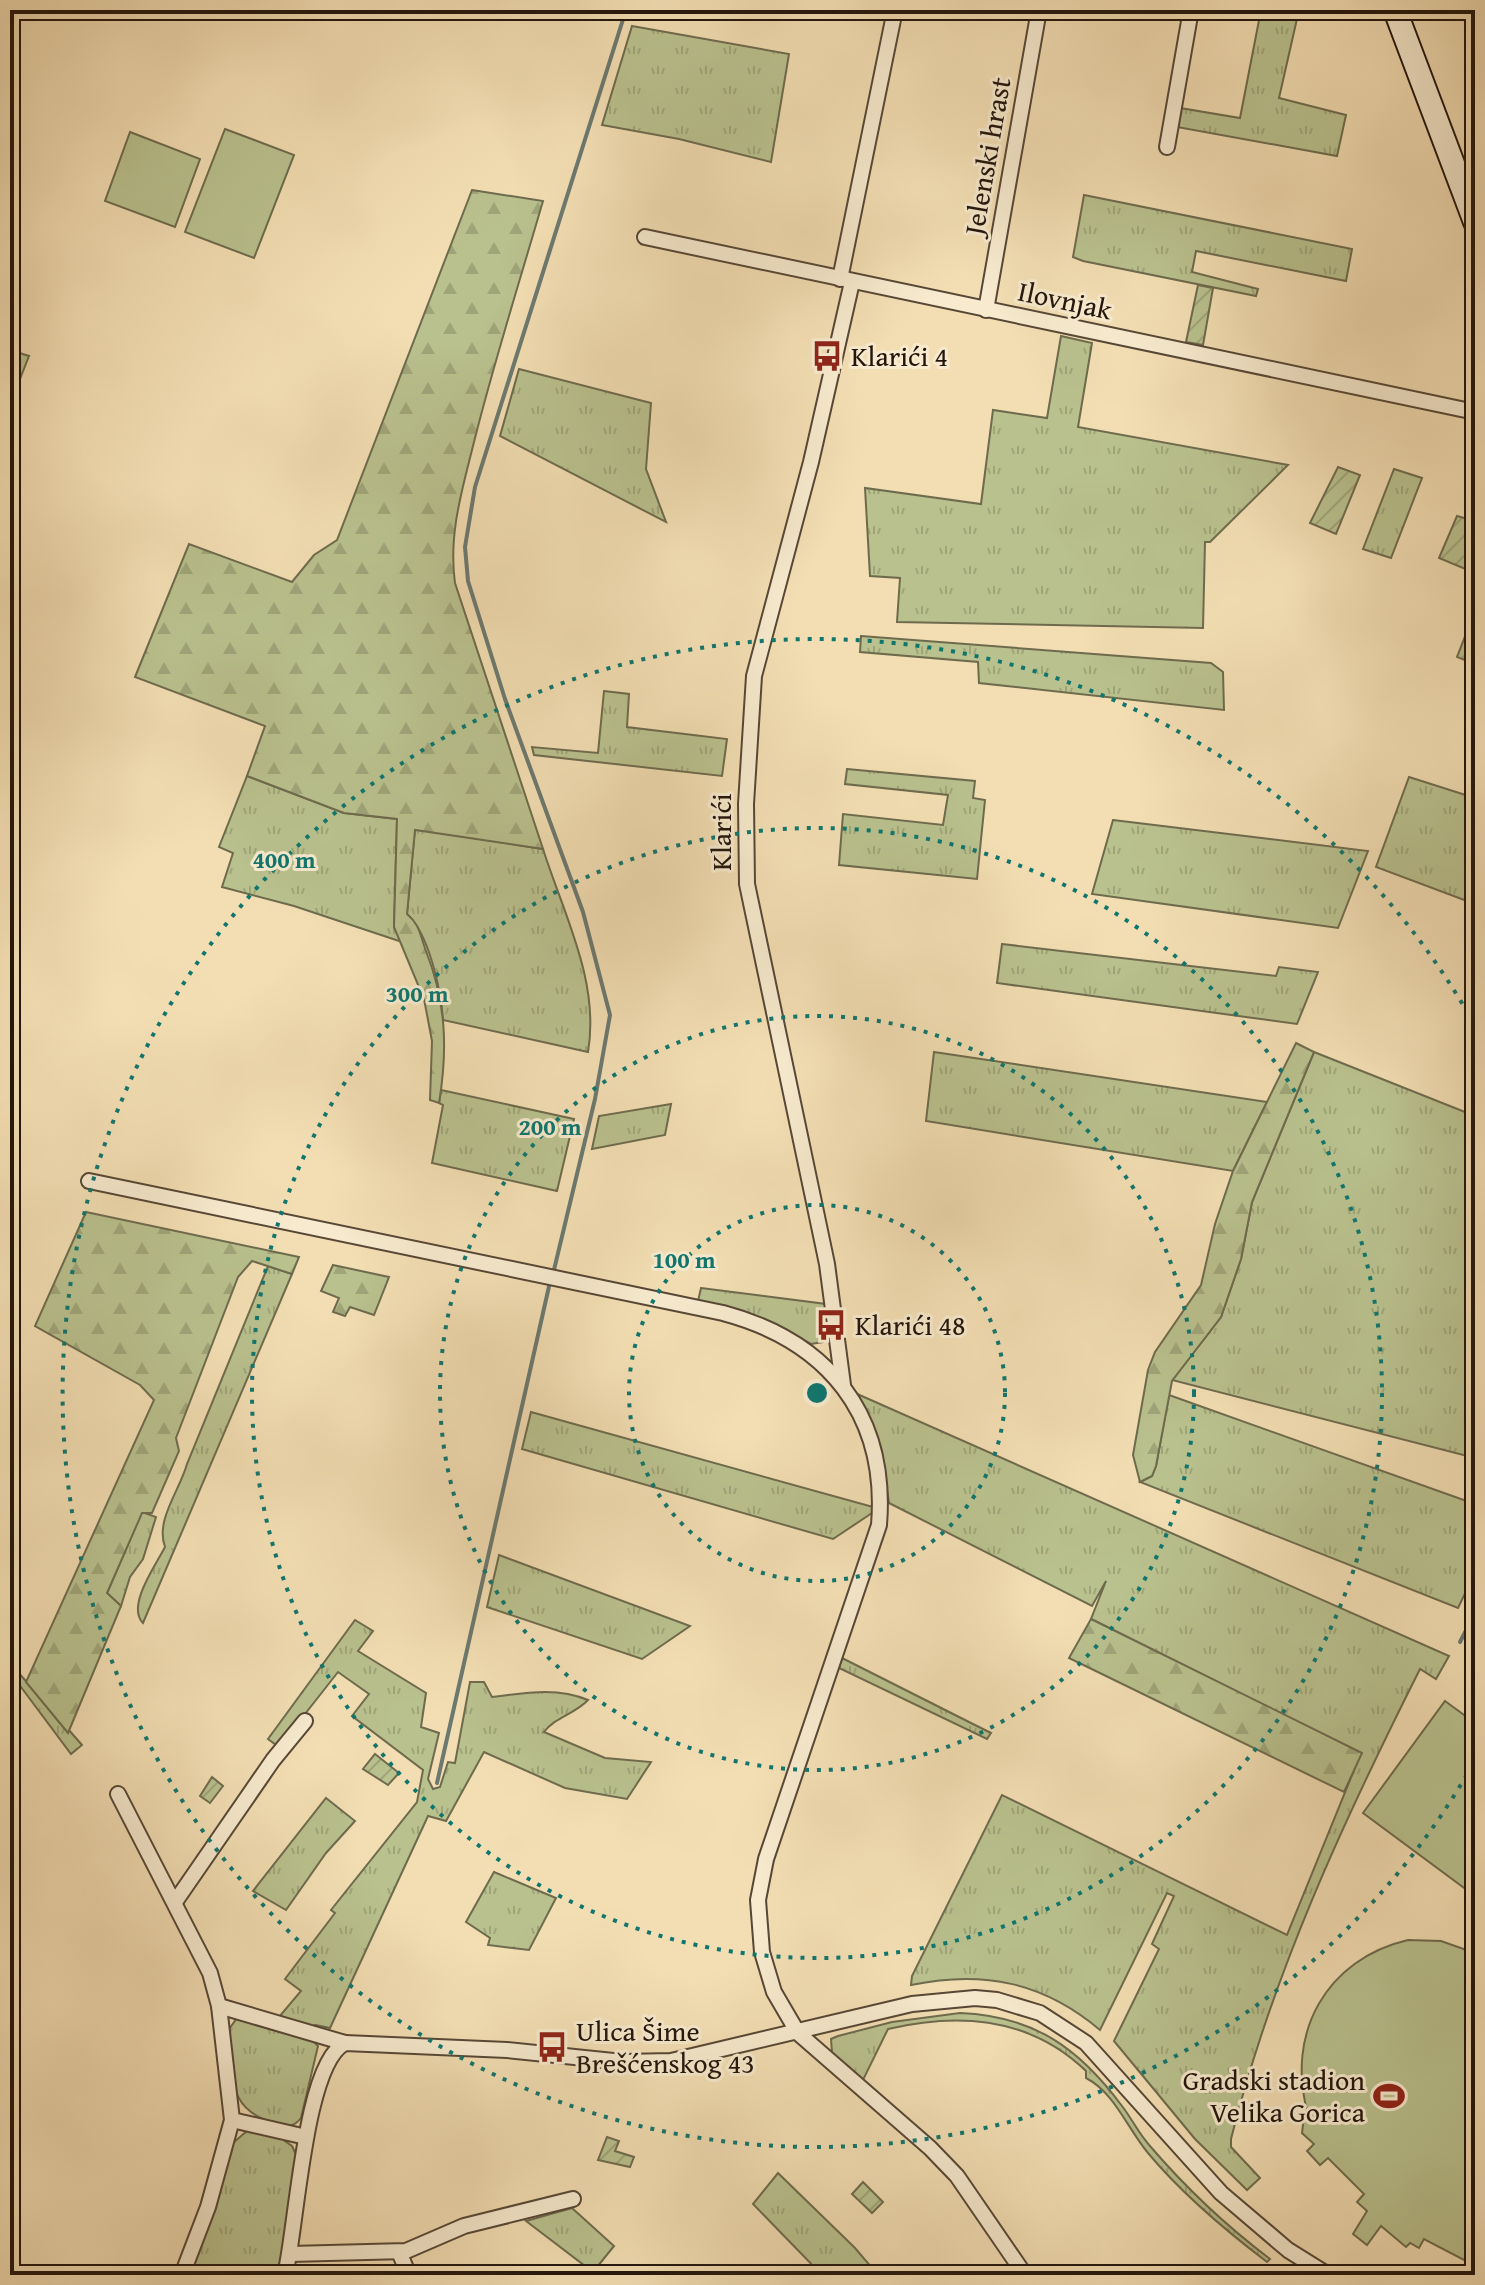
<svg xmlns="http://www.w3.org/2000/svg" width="1485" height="2285" font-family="'Gentium Book Plus',serif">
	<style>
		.grass { fill: url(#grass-tufts); stroke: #6e6b4d; stroke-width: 2 }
		.forest { fill: url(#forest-firs); stroke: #6e6b4d; stroke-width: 2 }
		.garden { fill: url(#garden-furrows); stroke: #6e6b4d; stroke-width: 2 }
		.pitch { fill: #b9c18e; stroke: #6e6b4d; stroke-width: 2 }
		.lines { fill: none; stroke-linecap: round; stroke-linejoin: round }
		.stream { stroke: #6c7970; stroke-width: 4 }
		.minor-casing { stroke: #574736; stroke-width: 18 }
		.secondary-casing { stroke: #23150c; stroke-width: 26 }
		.minor { stroke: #f7eace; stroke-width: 14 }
		.secondary { stroke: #f7eace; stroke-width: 22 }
		.ring { fill: none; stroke: #0f766e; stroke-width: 4; stroke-dasharray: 4 8 }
		.labels { text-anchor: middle; stroke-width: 6; stroke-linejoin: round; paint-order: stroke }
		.street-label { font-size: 28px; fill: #23150c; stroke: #f7eace }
		.poi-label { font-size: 28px; fill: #23150c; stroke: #f7eace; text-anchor: start }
		.centre { fill: #0f766e; stroke: #f7eace; stroke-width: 4 }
		.ring-label { font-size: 24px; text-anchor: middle; font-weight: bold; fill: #0f766e; stroke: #f7eace; stroke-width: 6; stroke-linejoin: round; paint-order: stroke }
	</style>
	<defs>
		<pattern id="grass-tufts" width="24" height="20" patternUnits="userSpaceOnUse" patternTransform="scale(2)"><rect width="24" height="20" fill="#b9c18e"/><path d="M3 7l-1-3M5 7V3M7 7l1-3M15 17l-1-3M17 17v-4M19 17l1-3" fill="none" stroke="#9fa579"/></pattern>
		<pattern id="forest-firs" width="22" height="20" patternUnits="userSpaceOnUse" patternTransform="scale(2)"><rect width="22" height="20" fill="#b9c18e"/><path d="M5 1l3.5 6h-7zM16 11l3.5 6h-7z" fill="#9fa579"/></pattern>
		<pattern id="garden-furrows" width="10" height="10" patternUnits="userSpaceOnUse" patternTransform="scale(2)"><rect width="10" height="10" fill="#b9c18e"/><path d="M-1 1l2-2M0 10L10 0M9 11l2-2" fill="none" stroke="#9fa579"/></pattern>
	</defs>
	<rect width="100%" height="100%" fill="#f3deb3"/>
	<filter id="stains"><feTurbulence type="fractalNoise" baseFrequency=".0025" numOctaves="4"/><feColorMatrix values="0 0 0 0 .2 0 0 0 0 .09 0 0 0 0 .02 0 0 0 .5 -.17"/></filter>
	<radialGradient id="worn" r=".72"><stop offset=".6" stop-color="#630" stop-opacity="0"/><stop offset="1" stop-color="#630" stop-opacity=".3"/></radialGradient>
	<g class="grass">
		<polygon points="1261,10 1299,10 1279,98 1346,115 1337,156 1177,127 1180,108 1240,118"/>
		<polygon points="632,26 789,54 771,162 679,139 602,125"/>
		<polygon points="1084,195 1352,249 1346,281 1196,251 1192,272 1258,289 1256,296 1083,261 1073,257"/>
		<polygon points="1061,336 1092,343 1078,427 1288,465 1210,542 1205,542 1203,628 897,622 900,578 870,576 865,488 981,504 993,410 1047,418"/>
		<polygon points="519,369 651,403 646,469 666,522 500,436"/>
		<polygon points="1394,469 1422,478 1391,558 1363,549"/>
		<polygon points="861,636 1211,663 1223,672 1224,710 979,683 978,662 860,652"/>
		<polygon points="604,691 629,694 627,727 727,739 722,776 534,755 532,747 598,753"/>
		<polygon points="847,769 975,781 973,798 985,800 977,879 839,865 843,814 943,825 948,795 845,784"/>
		<polygon points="247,776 344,813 397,819 394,927 402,942 294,906 222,887 233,853 219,847"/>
		<polygon points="1409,777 1475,798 1475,904 1376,867"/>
		<polygon points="1113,820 1368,851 1338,928 1092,894"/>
		<path d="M 415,829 L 543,849 C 564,915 600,982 588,1052 L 443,1020 C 441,990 429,934 407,914 Z"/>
		<polygon points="1002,944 1276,976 1279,967 1318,972 1297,1024 997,983"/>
		<polygon points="934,1052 1267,1102 1233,1171 926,1121"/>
		<polygon points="1314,1052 1475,1116 1475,1458 1172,1380 1221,1317 1241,1259 1252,1202"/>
		<polygon points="441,1090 574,1119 557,1191 432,1163 443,1105 439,1103"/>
		<polygon points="671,1104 665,1135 592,1149 599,1116"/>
		<path d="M 268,1266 L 292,1274 L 143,1623 C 126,1606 156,1565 165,1547 C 155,1520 180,1490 187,1464 Z"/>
		<polygon points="701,1288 826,1304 829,1335 823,1342 811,1344 765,1320 698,1301"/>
		<path d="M 855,1393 L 1449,1656 L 1436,1679 L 1420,1669 C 1344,1820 1272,1975 1231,2139 L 1231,2147 L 1260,2178 L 1247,2190 L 1195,2139 L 1114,2041 L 1159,1949 L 1152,1944 L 1174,1896 L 1167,1893 L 1100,2030 C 1043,1982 983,1970 911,1985 L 912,1976 L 1002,1795 L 1287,1935 L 1361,1753 L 1091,1619 L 1106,1581 L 1092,1606 L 889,1503 L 881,1447 Z"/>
		<polygon points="1169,1395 1475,1504 1475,1573 1458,1608 1140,1482 1152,1476 1156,1466"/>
		<polygon points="531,1412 873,1507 872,1513 833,1539 522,1449"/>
		<polygon points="142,1512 156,1517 143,1559 130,1577 121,1606 107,1593"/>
		<polygon points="499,1555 690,1626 642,1659 487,1607"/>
		<path d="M 355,1620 L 373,1631 L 358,1651 L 426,1693 L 421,1727 L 439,1733 L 428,1779 L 433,1789 L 440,1787 L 448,1762 L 455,1763 L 470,1682 L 484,1682 L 492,1697 C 525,1693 556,1687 588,1700 C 575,1714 555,1717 544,1732 L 605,1758 L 651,1762 L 627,1799 L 565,1788 L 484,1752 L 446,1821 L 428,1816 L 330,2028 L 315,2025 L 314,2028 L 279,2017 L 301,1991 L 285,1979 L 335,1913 L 331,1910 L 417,1802 L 423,1770 L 352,1716 L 369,1694 L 338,1672 L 279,1747 L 268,1739 Z"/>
		<polygon points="842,1658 971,1723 991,1733 987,1739 839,1668"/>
		<polygon points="10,1663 82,1745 71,1754 18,1683 12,1687"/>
		<polygon points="326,1798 355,1821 326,1853 286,1910 253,1891"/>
		<polygon points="494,1872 556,1898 529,1950 488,1945 490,1938 466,1922"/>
		<path d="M 960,2013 C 1034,2016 1079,2048 1122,2106 C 1132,2119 1139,2134 1150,2146 C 1186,2188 1225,2225 1270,2259 L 1267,2262 C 1225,2230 1182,2194 1148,2153 C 1127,2128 1115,2093 1086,2078 L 1086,2071 C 1031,2018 960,2012 888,2029 L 863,2080 L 832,2053 L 831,2039 L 838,2036 L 892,2022 Z"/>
		<path d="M 237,2018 L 309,2037 L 318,2046 L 301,2118 C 294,2127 289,2126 279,2124 C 226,2112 233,2077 227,2032 Z"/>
		<polygon points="249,2129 286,2137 285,2141 292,2146 298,2159 278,2275 187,2275 233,2143"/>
		<polygon points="778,2173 855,2248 878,2275 822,2275 753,2204"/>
		<polygon points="572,2208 614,2246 593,2272 526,2221"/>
	</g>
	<g class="forest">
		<path d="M 472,190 L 543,201 C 520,280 495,359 475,438 C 463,487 448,533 455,583 L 543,849 L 415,830 L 407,914 C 420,925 420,935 426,951 C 446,1002 448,1049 439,1103 L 430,1100 L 432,1041 L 424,999 L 394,927 L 397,819 L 344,813 L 247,776 L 265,726 L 135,677 L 189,544 L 292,582 L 314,555 L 337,540 Z"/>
		<polygon points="1296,1043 1314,1052 1252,1202 1241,1259 1221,1317 1172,1381 1156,1466 1152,1476 1140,1482 1133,1455 1148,1370 1155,1352 1201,1285 1215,1224 1233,1171"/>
		<polygon points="86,1212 299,1257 292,1274 252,1261 238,1277 176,1438 179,1451 152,1513 142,1513 107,1593 121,1606 68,1733 26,1682 154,1400 140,1385 35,1326"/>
		<polygon points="333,1265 389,1277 374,1315 350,1307 345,1316 333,1312 339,1298 321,1291"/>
		<polygon points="1091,1619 1362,1753 1344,1792 1069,1658"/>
	</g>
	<g class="garden">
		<polygon points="1198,285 1213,288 1203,345 1186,342"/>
		<polygon points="1338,467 1360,475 1336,534 1310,523"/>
		<polygon points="1457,516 1475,521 1475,573 1439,558"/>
		<polygon points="1473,616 1475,617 1475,664 1457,657"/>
		<polygon points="375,1754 399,1773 388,1785 363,1769"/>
		<polygon points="212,1777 223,1786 210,1803 200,1796"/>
		<polygon points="607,2137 619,2141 615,2151 634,2157 630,2167 598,2160"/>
		<polygon points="863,2182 883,2202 872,2213 852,2194"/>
	</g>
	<g class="pitch">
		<polygon points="225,129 294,155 254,258 185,232"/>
		<polygon points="130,132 200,159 175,227 105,201"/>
		<polygon points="10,350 29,356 18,384 10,381"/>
		<polygon points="1445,1701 1475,1723 1475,1896 1363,1813"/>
		<path d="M 1408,1940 L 1441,1941 L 1475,1953 L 1475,2275 L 1466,2272 L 1470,2263 L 1424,2239 L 1419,2248 L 1410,2243 L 1406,2247 L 1381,2226 L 1367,2245 L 1353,2234 L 1367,2211 L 1357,2202 L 1364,2194 L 1328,2158 L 1320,2165 L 1307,2151 L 1314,2144 L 1302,2133 L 1304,2117 L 1308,2114 C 1285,2034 1326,1959 1408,1940 Z"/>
	</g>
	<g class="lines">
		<g class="stream">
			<polyline points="553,1274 595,1099 610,1015 583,912 505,699 468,581 465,547 475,487 626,10"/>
			<polyline points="1460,1642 1475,1613"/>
			<polyline points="437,1783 550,1282"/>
		</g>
		<defs>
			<g id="minor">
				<polyline points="1167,147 1191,10"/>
				<polyline points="645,237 1475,412"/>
				<polyline points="840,279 895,10"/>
				<polyline points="986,310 1039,10"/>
				<path d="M 89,1181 L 723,1313 C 828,1341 888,1415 879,1525 L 766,1859 L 758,1900 L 762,1952 L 774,1992 L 798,2033 L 930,2148 L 957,2176 L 1025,2275"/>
				<polyline points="843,1385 827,1264 747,884 746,804 754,676 811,462 852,282"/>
				<polyline points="118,1794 210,1973 219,2006 232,2120 208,2207 182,2275"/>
				<polyline points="175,1902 273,1760 305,1721"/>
				<polyline points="219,2006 345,2043"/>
				<polyline points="232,2120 306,2137"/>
				<polyline points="399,2252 409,2275"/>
				<polyline points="290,2254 406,2251 464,2226 573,2199"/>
				<path d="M 285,2275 C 297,2227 304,2064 345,2043 L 507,2050 L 623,2062 L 671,2061 L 912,2004 L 975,1998 L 997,2000 L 1040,2013 L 1086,2043 L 1221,2193 L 1288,2250 L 1328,2275"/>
			</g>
			<polyline id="secondary" points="1395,10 1475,222"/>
		</defs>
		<use href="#minor" class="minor-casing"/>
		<use href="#secondary" class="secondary-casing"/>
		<use href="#minor" class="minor"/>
		<use href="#secondary" class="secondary"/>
	</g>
	<g class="ring">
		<circle cx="817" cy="1393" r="188"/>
		<circle cx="817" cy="1393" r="377"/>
		<circle cx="817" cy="1393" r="565"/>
		<path d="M1473 1764A754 754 0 1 1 1473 1022"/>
	</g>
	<defs>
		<symbol id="bus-bare" viewBox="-9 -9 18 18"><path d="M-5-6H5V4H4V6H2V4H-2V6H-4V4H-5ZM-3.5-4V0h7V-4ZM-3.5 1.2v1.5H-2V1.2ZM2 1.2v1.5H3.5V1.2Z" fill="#8f2418" stroke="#f7eace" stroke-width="2.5" paint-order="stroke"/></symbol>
		<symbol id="stadium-bare" viewBox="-9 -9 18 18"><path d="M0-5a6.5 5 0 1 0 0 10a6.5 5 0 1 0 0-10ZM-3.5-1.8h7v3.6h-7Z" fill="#8f2418" stroke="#f7eace" stroke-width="2.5" paint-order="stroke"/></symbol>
	</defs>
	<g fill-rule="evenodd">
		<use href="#bus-bare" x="805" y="334" width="44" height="44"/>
		<use href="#bus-bare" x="809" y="1303" width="44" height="44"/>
		<use href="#bus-bare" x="530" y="2025" width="44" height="44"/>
		<use href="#stadium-bare" x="1367" y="2074" width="44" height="44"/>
	</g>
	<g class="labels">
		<g class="street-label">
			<text transform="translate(987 156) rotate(-80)" y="10">Jelenski hrast</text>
			<text transform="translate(1065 300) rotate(12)" y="10">Ilovnjak</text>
			<text transform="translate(721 832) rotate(-90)" y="10">Klarići</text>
		</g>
		<g class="poi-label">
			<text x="851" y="366">Klarići 4</text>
			<text x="855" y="1335">Klarići 48</text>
			<text x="576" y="2041">Ulica Šime<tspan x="576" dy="32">Brešćenskog 43</tspan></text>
			<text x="1365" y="2090" text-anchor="end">Gradski stadion<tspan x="1365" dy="32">Velika Gorica</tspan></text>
		</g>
	</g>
	<circle cx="817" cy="1393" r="12" class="centre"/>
	<g class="ring-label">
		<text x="284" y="868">400 m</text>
		<text x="417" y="1002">300 m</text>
		<text x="550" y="1135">200 m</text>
		<text x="684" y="1268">100 m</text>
	</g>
	<rect width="1485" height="2285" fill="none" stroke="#f3deb3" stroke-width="40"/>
	<rect x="12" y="12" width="1461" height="2261" fill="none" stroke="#23150c" stroke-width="4"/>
	<rect x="20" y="20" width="1445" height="2245" fill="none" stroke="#23150c" stroke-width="2"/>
	<rect width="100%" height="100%" filter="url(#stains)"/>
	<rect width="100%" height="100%" fill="url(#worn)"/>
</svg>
